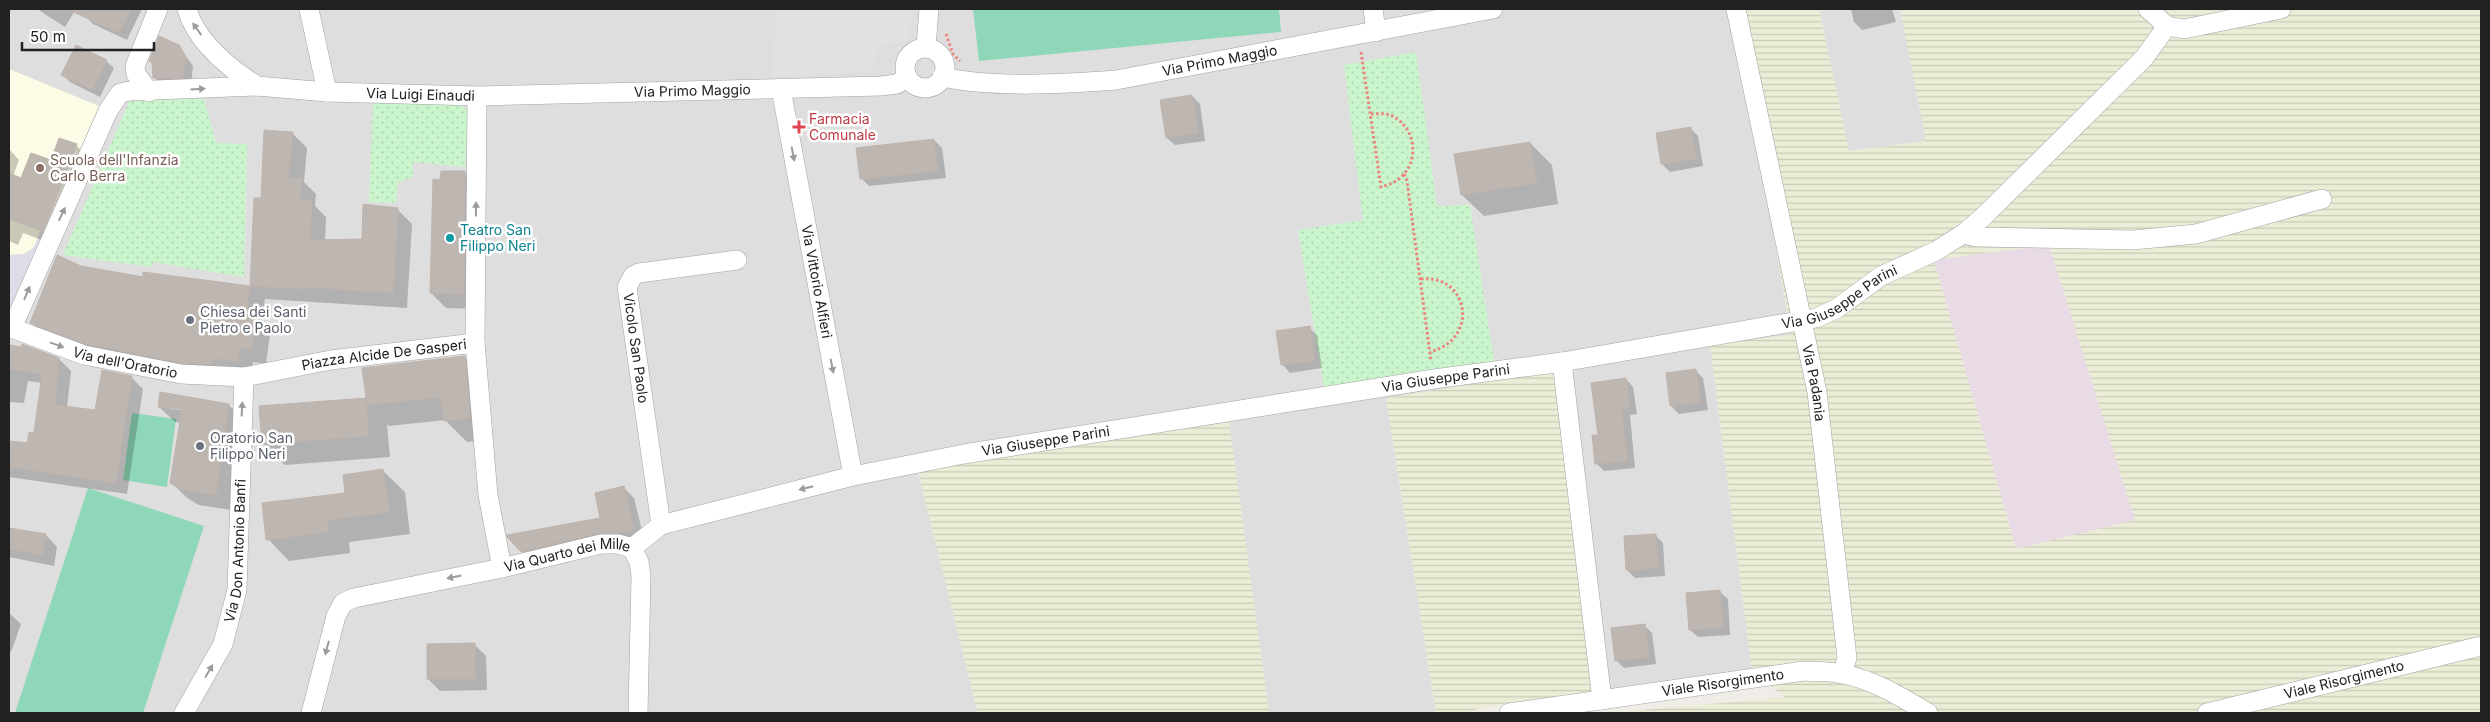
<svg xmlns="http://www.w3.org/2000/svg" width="2490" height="722" font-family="Inter,sans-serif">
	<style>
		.residential { fill: #dfdede }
		.industrial { fill: #e8dbe6 }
		.education { fill: #fcfbe5 }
		.farmland { fill: url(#farmland-rules); fill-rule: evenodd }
		.park { fill: url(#park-dots) }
		.pitch { fill: #8ed7b8 }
		.parking { fill: #e1e1e1 }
		.plaza { fill: #dcdde6 }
		.shadow { fill: #0003; fill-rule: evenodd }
		.building { fill: #bdb6b1; stroke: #c0b4ac }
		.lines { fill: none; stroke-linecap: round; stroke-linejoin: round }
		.minor-casing { stroke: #a2a2a2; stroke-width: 20 }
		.path { stroke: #ec847d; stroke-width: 3; stroke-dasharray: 2.5 2.5; stroke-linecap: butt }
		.minor { stroke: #fff; stroke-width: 19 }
		.oneway { fill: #9b9b9b }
		.health-dot { fill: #e0444e; stroke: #fff; stroke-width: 2 }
		.education-dot { fill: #8d6e63; stroke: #fff; stroke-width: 2 }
		.culture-dot { fill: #0f9aa8; stroke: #fff; stroke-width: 2 }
		.worship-dot { fill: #6b7280; stroke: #fff; stroke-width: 2 }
		.labels { text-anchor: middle; stroke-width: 5; stroke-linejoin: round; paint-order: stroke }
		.street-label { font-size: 14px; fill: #212121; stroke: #fff }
		.health-label { font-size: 14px; fill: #be3a42; stroke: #fff; text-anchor: start }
		.education-label { font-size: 14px; fill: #785e54; stroke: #fff; text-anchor: start }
		.culture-label { font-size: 14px; fill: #0d838f; stroke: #fff; text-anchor: start }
		.worship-label { font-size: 14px; fill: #5b616d; stroke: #fff; text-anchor: start }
	</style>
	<defs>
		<pattern id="farmland-rules" width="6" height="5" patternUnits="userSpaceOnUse" patternTransform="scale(1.25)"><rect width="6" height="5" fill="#ecedd6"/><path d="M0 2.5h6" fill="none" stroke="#cacbb7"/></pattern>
		<pattern id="park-dots" width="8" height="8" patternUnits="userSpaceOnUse" patternTransform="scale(1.25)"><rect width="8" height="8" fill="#caf5cc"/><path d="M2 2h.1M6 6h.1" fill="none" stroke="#add2af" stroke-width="1.8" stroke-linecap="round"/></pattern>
	</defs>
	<rect width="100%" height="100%" fill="#f0ede8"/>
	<g class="residential">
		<polygon points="9,9 1735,9 1791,336 1710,344 1752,672 1595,693 1386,398 1436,713 1269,713 1229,423 918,471 978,713 9,713"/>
		<polygon points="1819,9 1901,9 1926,141 1849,151"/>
	</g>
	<polygon class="industrial" points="2049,245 2136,521 2016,549 1934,260"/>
	<polygon class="education" points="9,69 99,106 44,232 40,231 35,247 24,254 12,256 9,255"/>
	<g class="farmland">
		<path d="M 1735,9 L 1819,9 L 1849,151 L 1926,141 L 1900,9 L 2481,9 L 2481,713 L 1610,713 L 1785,697 L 1752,672 L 1710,344 L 1791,335 ZM 2049,245 L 2135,520 L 2016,549 L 1934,260 Z"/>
		<polygon points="1558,370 1595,693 1507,703 1460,713 1436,713 1386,398"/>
		<polygon points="1229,422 1269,713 978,713 918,471"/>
	</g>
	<g class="park">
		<polygon points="1416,52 1437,206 1470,205 1494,361 1324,387 1298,230 1363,220 1344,65"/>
		<polygon points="204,99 216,143 247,144 244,277 153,262 151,267 63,255 130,100"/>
		<polygon points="373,101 457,102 468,112 465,167 413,162 413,177 398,182 396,203 369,202"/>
	</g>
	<g class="pitch">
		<polygon points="973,9 1279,9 1281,32 979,61"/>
		<polygon points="132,413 176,419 167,487 123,480"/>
		<polygon points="88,488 204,526 143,713 15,713"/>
	</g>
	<polygon class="parking" points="777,9 911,9 910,41 884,45 875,55 873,72 772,76"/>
	<polygon class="plaza" points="41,230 44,232 9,312 9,255 24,254 34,247"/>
	<g class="shadow">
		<polygon points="37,9 76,9 65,27"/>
		<polygon points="89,9 142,9 127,40 93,24 85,16"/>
		<polygon points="1851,9 1892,9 1896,22 1862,30 1854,22"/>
		<polygon points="178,46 193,66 191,85 162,85 154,77"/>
		<polygon points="106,61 114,68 100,97 70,82 63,75"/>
		<polygon points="1192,96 1200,104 1205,141 1175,145 1167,138"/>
		<polygon points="1691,129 1698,136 1703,166 1670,172 1662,164"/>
		<polygon points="292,133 307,148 304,182 316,194 315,206 326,217 325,241 363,241 397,209 412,224 407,308 265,299 261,325 270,334 266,364 253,362 252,376 225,378 46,337 32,323 81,267 144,279 144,274 251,287 256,199 263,199"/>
		<polygon points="934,140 942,148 946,178 869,186 861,178"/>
		<polygon points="1530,143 1552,165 1558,204 1484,216 1462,195"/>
		<polygon points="76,145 91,160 58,246 23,233 18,245 9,241 9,149 19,160 13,176 22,179"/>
		<polygon points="465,173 480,188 479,309 446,308 431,293 441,181"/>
		<polygon points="1309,328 1317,335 1322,368 1290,373 1283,365 1278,332"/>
		<polygon points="9,346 59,359 71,371 67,408 96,412 131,377 143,389 127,494 9,477 9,442 28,444 35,434 42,383 28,381 24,403 9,402 9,405"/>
		<polygon points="464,357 486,379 491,439 467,442 445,420 389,426 387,424 390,457 285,465 263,443"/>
		<polygon points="1695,370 1703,378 1708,410 1679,414 1671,406"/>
		<polygon points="1626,379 1633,387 1637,414 1630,415 1635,468 1604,471 1596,463 1599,436"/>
		<path d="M 229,405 L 244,421 L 231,510 L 199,505 L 187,498 L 171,482 L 181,423 L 175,422 L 159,407 ZM 170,407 L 185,409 L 185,410 L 170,409 Z"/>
		<polygon points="383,471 405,492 410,534 349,542 350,553 289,561 268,539"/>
		<polygon points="624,488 634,498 644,539 532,561 522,551 602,519"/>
		<polygon points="9,529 46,535 57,547 54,566 9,557"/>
		<polygon points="1655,535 1663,543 1665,576 1635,578 1627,570 1625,537"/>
		<polygon points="1720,592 1728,599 1730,635 1698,637 1690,630"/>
		<polygon points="9,613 21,624 11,652 9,651"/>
		<polygon points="1644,625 1652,633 1656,664 1624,668 1617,661"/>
		<polygon points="474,644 486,656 487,690 440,691 428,679"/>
	</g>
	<g class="building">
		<polygon points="67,9 131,9 119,33"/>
		<polygon points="159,36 179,45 186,57 183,78 153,78 152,63 149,61"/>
		<polygon points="76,45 107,60 92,90 61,75"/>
		<polygon points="1192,95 1198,133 1166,138 1160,100"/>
		<polygon points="1691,127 1696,159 1661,164 1656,133"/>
		<polygon points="264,130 293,132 288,179 302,178 300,200 312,201 310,240 362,239 363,204 398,208 393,293 308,287 308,289 250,286 254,198 261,198"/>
		<polygon points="59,138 77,144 43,231 9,219 9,173 21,178 31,153 51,160"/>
		<polygon points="934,139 938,171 860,179 856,148"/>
		<polygon points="1530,142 1537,183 1461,195 1454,154"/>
		<polygon points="441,171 465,171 464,294 430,293 433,179 440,180"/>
		<polygon points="57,255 81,266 143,277 143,272 250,286 246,316 256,318 252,350 239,348 238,362 213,358 211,364 182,363 87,344 30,323"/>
		<polygon points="1310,326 1315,361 1281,365 1276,331"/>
		<polygon points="22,344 59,358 55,405 95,410 102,370 132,376 116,483 9,467 9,441 27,443 29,432 34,433 42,374 9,369 9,345 21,347"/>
		<polygon points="465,356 470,418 444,421 441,397 366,405 366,400 369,436 262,444 259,406 366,398 362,368"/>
		<polygon points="1696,369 1701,402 1670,406 1666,373"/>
		<polygon points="1626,378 1630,407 1622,408 1627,461 1595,464 1592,435 1598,435 1591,383"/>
		<polygon points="160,392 229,404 216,495 183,490 170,483 182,409 158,407"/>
		<polygon points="383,469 389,512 327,520 329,532 266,540 262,503 345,493 343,475"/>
		<polygon points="624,486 634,529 619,533 598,533 521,552 507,537 507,535 600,518 595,493"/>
		<polygon points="9,528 46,534 43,555 9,549"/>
		<polygon points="1656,534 1658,568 1626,570 1624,536"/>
		<polygon points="1720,590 1723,628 1689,630 1686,593"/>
		<polygon points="1645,624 1649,657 1615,661 1611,628"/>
		<polygon points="475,643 475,679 427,679 427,644"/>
	</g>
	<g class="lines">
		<defs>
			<g id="minor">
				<path d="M 187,9 C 196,42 229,68 257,86"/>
				<polyline points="309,9 327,92"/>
				<polyline points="1373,9 1376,32"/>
				<path id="s1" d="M 1736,9 L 1817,392 L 1847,658 L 1842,674"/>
				<polyline points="2148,9 2167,26 2184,29 2281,9"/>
				<polyline points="926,47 929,9"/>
				<circle cx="925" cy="68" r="20"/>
				<path id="s2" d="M 942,77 C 995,88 1063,84 1116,80 L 1493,9"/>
				<path id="s3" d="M 781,89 L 853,476"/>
				<polyline points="149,92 136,74 135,66 158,9"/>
				<polyline points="477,96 475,343 488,495 502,568"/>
				<polyline points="1963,234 1977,237 2133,240 2196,234 2322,199"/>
				<path id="s4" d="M 9,327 L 84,355 L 181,374 L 244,377 L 331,360 L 475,343"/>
				<path id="s5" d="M 12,328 L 108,111 L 120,93 L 130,91 L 257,86 L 327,92 L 477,96 L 881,86 L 897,84 L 907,77"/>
				<polyline points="1562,362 1602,700"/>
				<polyline points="661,525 627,287 633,276 639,273 737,260"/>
				<path id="s6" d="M 632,548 L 661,525 L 853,476 L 964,454 L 1434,379 L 1562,362 L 1816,318 L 1836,309 L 1881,276 L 1936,251 L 1963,234 L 1983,217 L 2144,58 L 2167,26"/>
				<path id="s7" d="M 184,713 L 223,644 L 237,590 L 244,377"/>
				<path id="s8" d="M 311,713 L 336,616 L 343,603 L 354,598 L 502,568 L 601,544 L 618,544 L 632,548 L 639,562 L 641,576 L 638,713"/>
				<path id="s9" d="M 1509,713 L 1804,671 C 1816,672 1830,671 1843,674 C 1874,680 1901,697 1928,713"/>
				<path id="s10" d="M 2207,713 L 2481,646"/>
			</g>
		</defs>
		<use href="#minor" class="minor-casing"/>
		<g class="path">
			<polyline points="946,34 953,54 960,61"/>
			<path d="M 1361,52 L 1381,187 C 1387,185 1394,183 1399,179 C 1421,161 1416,126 1390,115 C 1384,113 1376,114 1370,114"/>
			<polyline points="1404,174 1407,181 1431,361"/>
			<path d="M 1421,279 C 1469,274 1480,339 1430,352"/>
		</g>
		<use href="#minor" class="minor"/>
	</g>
	<defs><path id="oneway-solid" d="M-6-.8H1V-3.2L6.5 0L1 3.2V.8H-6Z" transform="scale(1.25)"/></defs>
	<g class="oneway">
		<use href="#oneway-solid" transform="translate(197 29) rotate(-125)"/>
		<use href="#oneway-solid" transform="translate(198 89) rotate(-3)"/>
		<use href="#oneway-solid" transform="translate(793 154) rotate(79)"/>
		<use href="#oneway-solid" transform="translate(476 209) rotate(-89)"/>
		<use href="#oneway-solid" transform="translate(62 214) rotate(-65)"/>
		<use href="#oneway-solid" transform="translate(27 293) rotate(-67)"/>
		<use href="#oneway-solid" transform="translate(57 345) rotate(20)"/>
		<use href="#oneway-solid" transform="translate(832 366) rotate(79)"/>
		<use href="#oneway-solid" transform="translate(242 409) rotate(-87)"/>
		<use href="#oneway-solid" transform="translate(806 488) rotate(166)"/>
		<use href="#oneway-solid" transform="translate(454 577) rotate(169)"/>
		<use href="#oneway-solid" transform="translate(327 648) rotate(105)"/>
		<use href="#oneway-solid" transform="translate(209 671) rotate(-59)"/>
	</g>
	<path class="health-dot" d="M796.5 119.5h5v5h5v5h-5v5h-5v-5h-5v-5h5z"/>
	<circle class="education-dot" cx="40" cy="168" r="5"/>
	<circle class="culture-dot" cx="450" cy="238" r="5"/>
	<g class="worship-dot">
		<circle cx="190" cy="320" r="5"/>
		<circle cx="200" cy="446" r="5"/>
	</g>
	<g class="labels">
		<g class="street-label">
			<text dy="5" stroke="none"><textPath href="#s2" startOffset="280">Via Primo Maggio</textPath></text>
			<text dy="5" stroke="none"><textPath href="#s5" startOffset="832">Via Primo Maggio</textPath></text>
			<text dy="5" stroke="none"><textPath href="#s5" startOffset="560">Via Luigi Einaudi</textPath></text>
			<text dy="5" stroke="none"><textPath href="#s3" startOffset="196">Via Vittorio Alfieri</textPath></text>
			<text dy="5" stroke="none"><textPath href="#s6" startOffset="1241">Via Giuseppe Parini</textPath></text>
			<text transform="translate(636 348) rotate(82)" y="5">Vicolo San Paolo</text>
			<text dy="5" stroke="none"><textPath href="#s4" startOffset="384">Piazza Alcide De Gasperi</textPath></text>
			<text dy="5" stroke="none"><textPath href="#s4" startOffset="122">Via dell'Oratorio</textPath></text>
			<text dy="5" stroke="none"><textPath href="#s6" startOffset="836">Via Giuseppe Parini</textPath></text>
			<text dy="5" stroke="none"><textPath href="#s1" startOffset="382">Via Padania</textPath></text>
			<text dy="5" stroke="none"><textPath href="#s6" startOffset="431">Via Giuseppe Parini</textPath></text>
			<text dy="5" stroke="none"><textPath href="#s7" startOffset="174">Via Don Antonio Banfi</textPath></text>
			<text dy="5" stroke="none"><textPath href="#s8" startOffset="345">Via Quarto dei Mille</textPath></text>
			<text dy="5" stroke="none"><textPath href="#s10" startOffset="141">Viale Risorgimento</textPath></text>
			<text dy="5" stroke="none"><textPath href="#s9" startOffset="216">Viale Risorgimento</textPath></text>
		</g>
		<g class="health-label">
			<text x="809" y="124">Farmacia<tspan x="809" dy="16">Comunale</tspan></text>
		</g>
		<g class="education-label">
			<text x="50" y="165">Scuola dell'Infanzia<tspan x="50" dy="16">Carlo Berra</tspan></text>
		</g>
		<g class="culture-label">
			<text x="460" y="235">Teatro San<tspan x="460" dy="16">Filippo Neri</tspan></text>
		</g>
		<g class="worship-label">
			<text x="200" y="317">Chiesa dei Santi<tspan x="200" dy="16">Pietro e Paolo</tspan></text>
			<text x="210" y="443">Oratorio San<tspan x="210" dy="16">Filippo Neri</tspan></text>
		</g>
	</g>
	<rect width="2490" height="722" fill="none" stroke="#212121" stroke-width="20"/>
	<path d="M22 42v8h132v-8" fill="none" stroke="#212121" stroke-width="2.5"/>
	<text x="30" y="42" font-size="15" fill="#212121" stroke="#ffffff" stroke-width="4" paint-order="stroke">50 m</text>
</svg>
